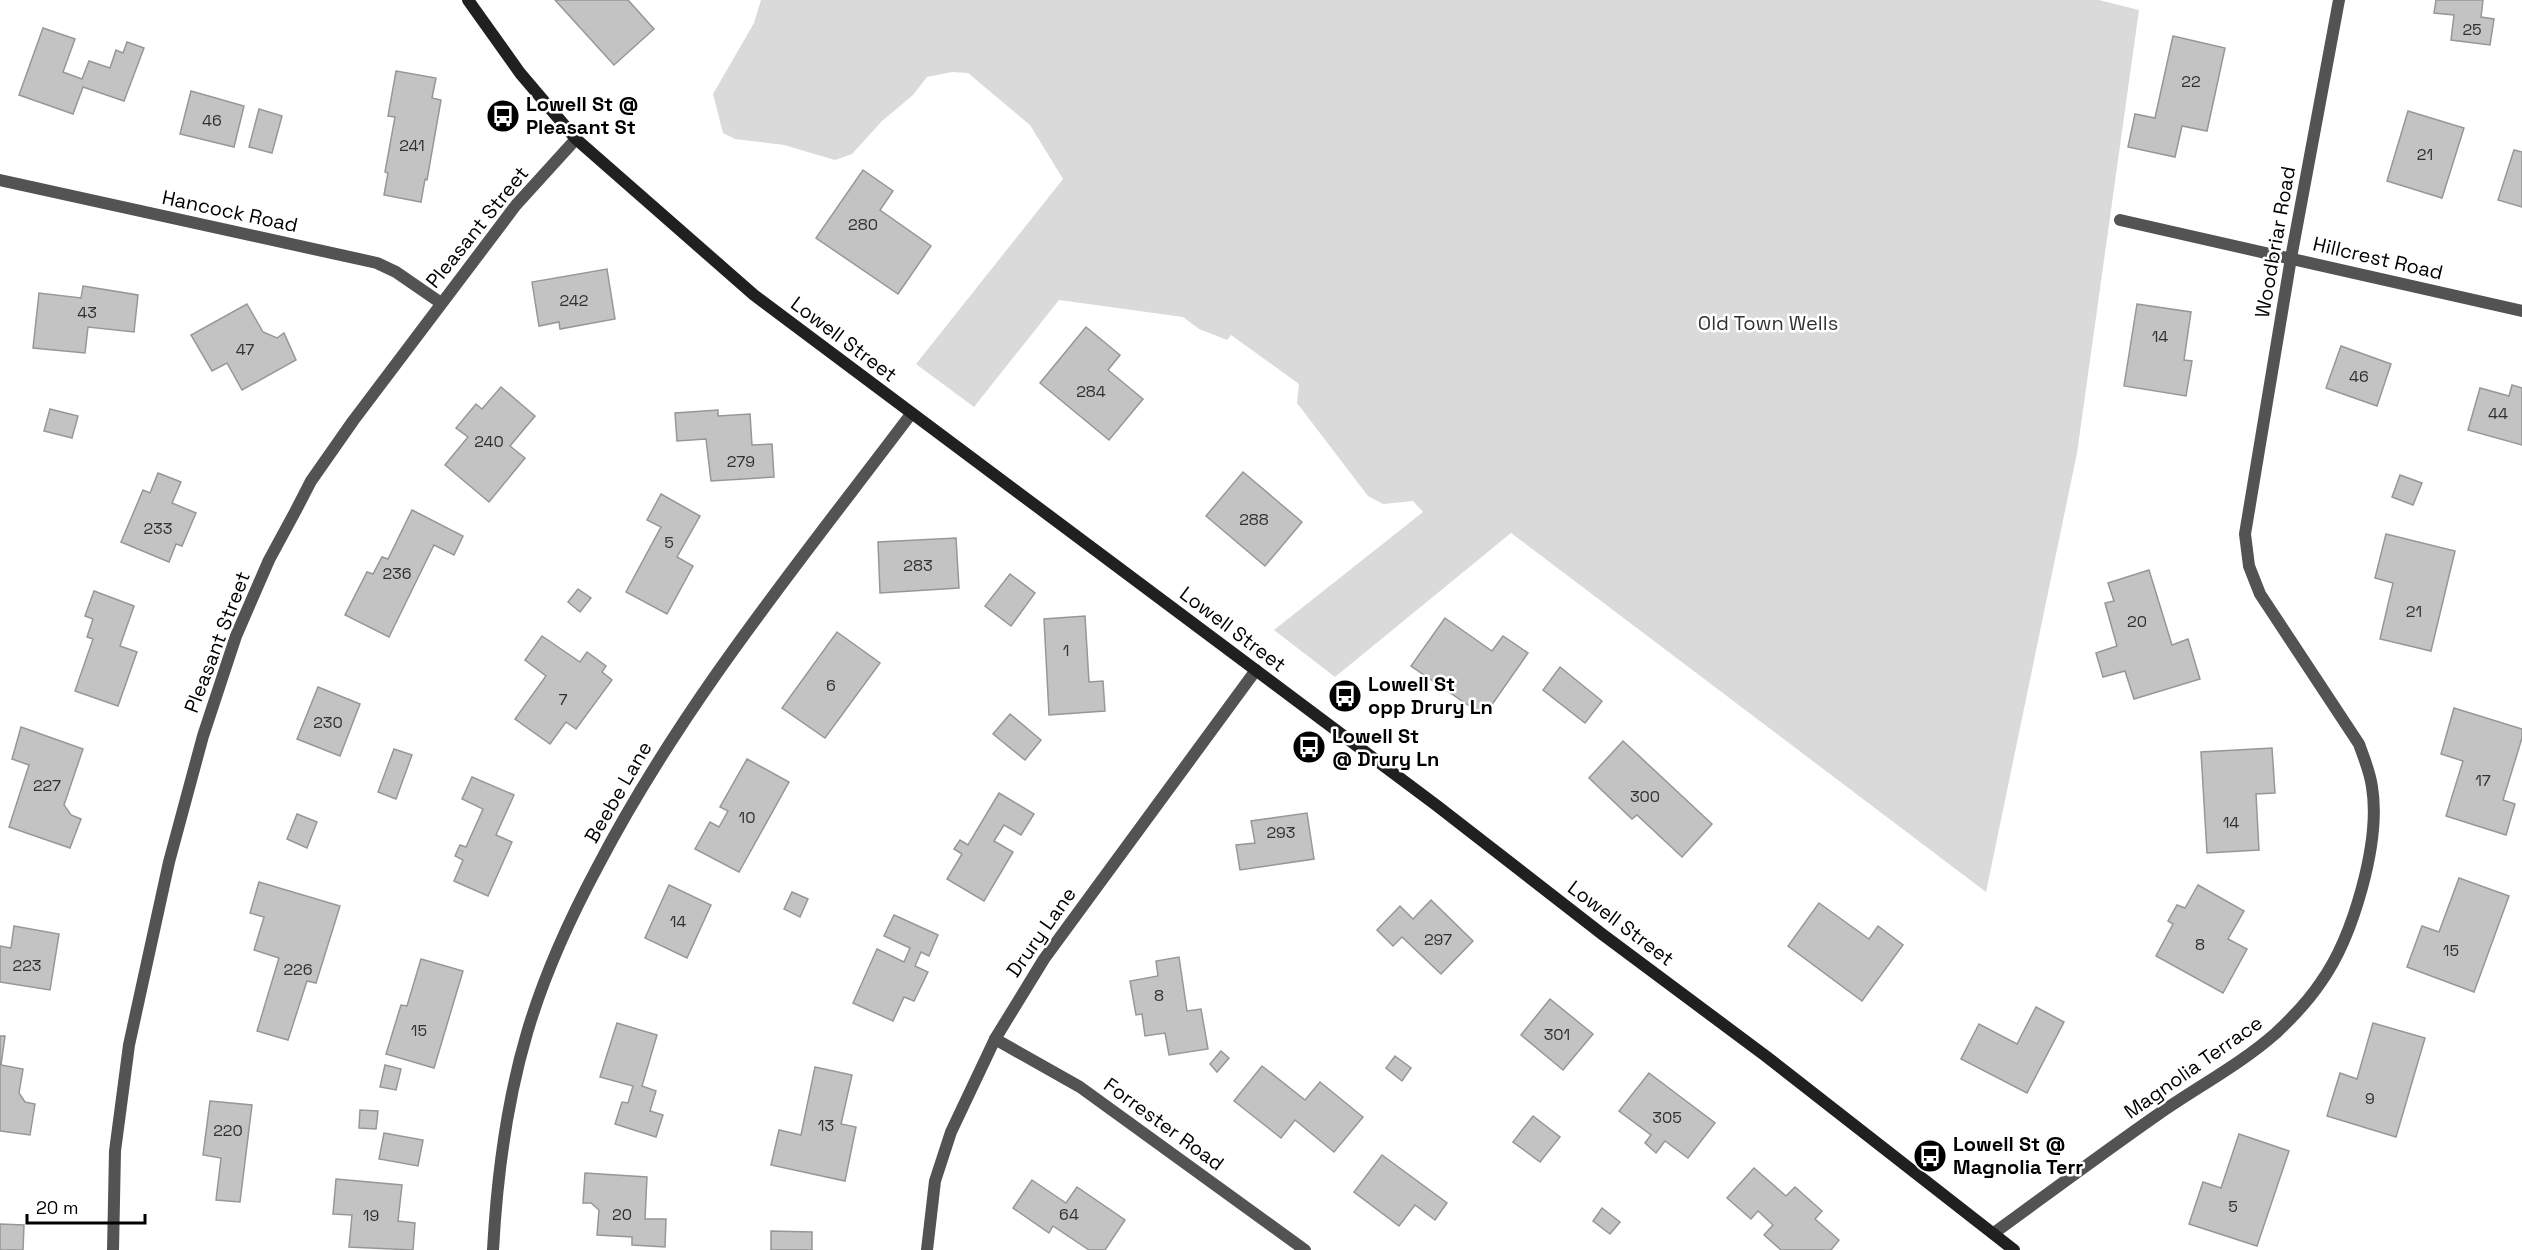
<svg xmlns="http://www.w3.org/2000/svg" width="2522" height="1250" font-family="'Space Grotesk',sans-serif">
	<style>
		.green { fill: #dadada }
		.building { fill: #c3c3c3; stroke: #979797; stroke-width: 1.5 }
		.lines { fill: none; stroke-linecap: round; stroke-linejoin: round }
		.street { stroke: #535353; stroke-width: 12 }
		.secondary { stroke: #202020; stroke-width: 12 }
		.labels { text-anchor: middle; stroke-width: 5; stroke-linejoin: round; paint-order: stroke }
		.number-label { font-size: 16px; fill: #313131 }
		.poi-label { font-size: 20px; font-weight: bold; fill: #000; stroke: #fff; text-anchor: start }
		.street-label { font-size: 20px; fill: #000; stroke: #fff }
		.park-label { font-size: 20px; fill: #313131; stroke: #fff }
	</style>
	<rect width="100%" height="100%" fill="#fff"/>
	<polygon class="green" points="761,0 2099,0 2139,10 2077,453 1986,892 1511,533 1335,677 1274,630 1423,512 1413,501 1383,504 1368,496 1297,403 1299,384 1231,335 1227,340 1199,329 1183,317 1059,300 974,407 916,364 1063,179 1030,125 968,73 952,72 927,77 913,95 882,121 852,154 835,160 784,145 735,139 723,133 713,94 754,23"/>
	<g class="building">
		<polygon points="555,0 628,0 654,29 614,65"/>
		<polygon points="2436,0 2483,0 2481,17 2494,19 2490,45 2451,40 2454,15 2434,13"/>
		<polygon points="43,28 75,39 63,72 82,79 89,61 110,68 116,50 123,53 127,42 144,48 124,101 83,87 73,114 19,95"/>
		<polygon points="2173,36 2225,48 2207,131 2182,126 2175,157 2128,147 2135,114 2155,118"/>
		<polygon points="396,71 436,78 432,98 441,100 427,180 425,179 421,202 384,195 388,173 385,172 395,117 388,116"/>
		<polygon points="191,91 244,106 234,147 180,134"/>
		<polygon points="259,109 282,116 272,153 249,147"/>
		<polygon points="2408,111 2464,128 2442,198 2387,181"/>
		<polygon points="2514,150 2522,152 2522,207 2498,200"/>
		<polygon points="863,170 893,191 880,210 931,246 898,294 816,238"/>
		<polygon points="607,269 615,319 560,329 559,322 539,326 532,282"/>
		<polygon points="83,286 138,295 134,332 88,327 85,353 33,348 39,293 81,298"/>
		<polygon points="247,304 263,332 277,338 284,333 296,360 242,390 227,363 212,371 191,335"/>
		<polygon points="2137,304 2191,312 2184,360 2192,361 2186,396 2124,386"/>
		<polygon points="1086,327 1120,355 1108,370 1143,399 1109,440 1040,383"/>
		<polygon points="2341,346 2391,364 2377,406 2326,388"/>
		<polygon points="2512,385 2522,388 2522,445 2468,430 2480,388 2509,396"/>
		<polygon points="501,387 535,416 510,446 525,458 489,502 445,465 468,437 456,428 476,404 482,409"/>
		<polygon points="50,409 78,416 72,438 44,431"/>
		<polygon points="718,410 718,416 750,414 752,445 772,444 774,477 711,481 706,439 677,441 675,413"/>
		<polygon points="1243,472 1302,522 1265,566 1206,516"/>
		<polygon points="158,473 181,482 172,503 196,513 182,546 176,544 169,562 121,542 143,490 150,493"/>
		<polygon points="2400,475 2422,483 2413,505 2392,497"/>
		<polygon points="661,494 700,516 677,557 693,566 667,614 626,592 661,527 647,520"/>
		<polygon points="412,510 463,536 454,555 434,545 389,637 345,615 367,572 373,574 382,557 388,559"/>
		<polygon points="2386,534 2455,551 2431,651 2380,639 2393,583 2375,578"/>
		<polygon points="956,538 959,588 880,593 878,542"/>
		<polygon points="2149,570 2172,645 2188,639 2200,679 2134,699 2125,671 2103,677 2096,653 2117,646 2105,603 2114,601 2108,583"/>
		<polygon points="1010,574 1035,593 1011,626 985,606"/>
		<polygon points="578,589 591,598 580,612 568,602"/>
		<polygon points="94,591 134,606 120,646 137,652 118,706 75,691 93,639 87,637 93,619 85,616"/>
		<polygon points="1085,616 1089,682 1103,681 1105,711 1049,715 1044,619"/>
		<polygon points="1445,618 1492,651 1503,636 1528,653 1484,716 1411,666"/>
		<polygon points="837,632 880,663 825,738 782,708"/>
		<polygon points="542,636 580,662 587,652 606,666 602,672 612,680 576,729 566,722 550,744 515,719 546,676 525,660"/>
		<polygon points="1560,667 1602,701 1585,723 1543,690"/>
		<polygon points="318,687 360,704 340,756 297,739"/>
		<polygon points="2454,708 2522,729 2522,738 2503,800 2515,804 2506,835 2446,816 2463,761 2441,754"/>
		<polygon points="1010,714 1041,740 1025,760 993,734"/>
		<polygon points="21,727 83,749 64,805 71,815 81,819 70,848 9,827 29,765 12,759"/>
		<polygon points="1623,741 1712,824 1682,857 1637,815 1632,819 1589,778"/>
		<polygon points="2272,748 2275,793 2256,794 2259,850 2207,853 2201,752"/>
		<polygon points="394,749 412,755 396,799 378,792"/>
		<polygon points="747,759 789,782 739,872 695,849 710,822 719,827 728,811 720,807"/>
		<polygon points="472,777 514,795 496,835 512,842 488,896 454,881 463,860 455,856 460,845 466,847 483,809 462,799"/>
		<polygon points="999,793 1034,814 1021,835 1004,825 994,841 1013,852 984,901 947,879 962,854 954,849 960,840 968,845"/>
		<polygon points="1307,813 1314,859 1240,870 1236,845 1255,843 1251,821"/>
		<polygon points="297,814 317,822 307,848 287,839"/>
		<polygon points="2459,878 2509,896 2474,992 2407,967 2422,926 2439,932"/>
		<polygon points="259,882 340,906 316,983 307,981 288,1040 257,1031 279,958 254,950 264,917 250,913"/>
		<polygon points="669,885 711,905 687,958 645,938"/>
		<polygon points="2198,885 2244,911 2228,939 2247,949 2223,993 2156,956 2173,924 2168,921 2177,905 2185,908"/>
		<polygon points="792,892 808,899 800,917 784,909"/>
		<polygon points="1431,900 1473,941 1441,974 1402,937 1393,946 1377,930 1400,906 1413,919"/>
		<polygon points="1819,903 1869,939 1878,926 1903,945 1862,1001 1788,946"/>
		<polygon points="894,915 938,935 929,956 921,952 915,966 928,972 914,1001 904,997 893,1021 853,1003 877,949 904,962 910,948 884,936"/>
		<polygon points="14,926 59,934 50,990 0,982 0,946 11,948"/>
		<polygon points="1179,957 1187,1011 1201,1009 1208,1049 1169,1055 1165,1033 1145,1036 1142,1014 1136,1015 1130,981 1158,976 1156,961"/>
		<polygon points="421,959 463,971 434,1068 386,1054 401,1005 407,1006"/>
		<polygon points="1550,999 1593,1034 1563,1070 1521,1035"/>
		<polygon points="2036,1007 2064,1022 2027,1093 1961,1059 1979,1024 2017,1044"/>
		<polygon points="617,1023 657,1035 642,1086 656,1091 650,1111 663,1115 656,1137 615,1124 622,1102 628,1103 633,1086 600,1077"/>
		<polygon points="2373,1023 2425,1038 2396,1137 2327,1116 2340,1073 2357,1079"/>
		<polygon points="0,1036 5,1036 1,1065 23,1069 19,1093 25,1102 35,1104 30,1135 0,1131"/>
		<polygon points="1221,1051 1229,1058 1217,1072 1210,1064"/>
		<polygon points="1395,1056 1411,1068 1402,1081 1386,1068"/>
		<polygon points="385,1065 401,1069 396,1090 380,1087"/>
		<polygon points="1262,1066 1305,1100 1320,1082 1363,1117 1334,1152 1295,1120 1281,1138 1234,1101"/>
		<polygon points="815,1067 852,1075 841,1124 856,1127 845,1181 771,1165 779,1130 801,1135"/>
		<polygon points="1649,1073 1715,1123 1688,1158 1665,1141 1656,1153 1645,1143 1651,1135 1619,1111"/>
		<polygon points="210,1101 252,1105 240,1202 216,1200 221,1158 203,1155"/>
		<polygon points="360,1110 378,1111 376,1129 359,1128"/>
		<polygon points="1533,1116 1560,1137 1540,1162 1513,1142"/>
		<polygon points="384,1133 423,1140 418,1166 379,1159"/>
		<polygon points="2239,1134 2289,1151 2257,1246 2189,1224 2203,1182 2221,1188"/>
		<polygon points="1382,1155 1447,1203 1435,1220 1415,1205 1399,1226 1354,1192"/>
		<polygon points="1754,1168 1786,1196 1795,1187 1822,1211 1815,1219 1839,1240 1831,1250 1781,1250 1764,1235 1773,1225 1758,1211 1751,1219 1727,1198"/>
		<polygon points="585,1173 647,1177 645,1219 666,1219 665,1247 632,1245 632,1237 597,1235 599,1210 591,1203 583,1203"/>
		<polygon points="336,1179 402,1185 398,1221 415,1223 413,1250 349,1247 352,1215 333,1214"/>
		<polygon points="1032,1180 1066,1203 1077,1187 1125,1220 1105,1250 1089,1250 1053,1226 1049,1233 1013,1208"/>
		<polygon points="1602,1208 1620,1222 1610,1234 1593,1221"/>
		<polygon points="0,1224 24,1225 23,1250 0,1250"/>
		<polygon points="771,1231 812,1232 812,1250 771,1250"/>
	</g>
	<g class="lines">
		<g class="street">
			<polyline points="0,180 377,263 396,272 441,303"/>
			<polyline points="2120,220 2522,311"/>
			<polyline points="995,1039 1080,1087 1305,1250"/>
			<path d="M 1994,1233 C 2049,1193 2104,1152 2160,1113 C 2199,1086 2241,1064 2276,1033 C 2292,1018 2309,1000 2321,982 C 2353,937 2381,842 2372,787 C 2370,772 2364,758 2359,744 L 2260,594 L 2249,566 L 2245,534 L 2291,258 L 2339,0"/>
			<polyline points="113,1250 115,1151 129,1045 169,862 203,736 236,636 269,560 295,512 311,481 353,421 516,205 576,139"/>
			<path d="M 493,1250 C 497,1176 506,1104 527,1033 C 544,975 569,920 598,866 C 683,703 801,560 911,414"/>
			<polyline points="927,1250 935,1181 951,1132 995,1039 1044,959 1256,670"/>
		</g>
		<polyline class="secondary" points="468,0 520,73 576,139 754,295 1436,805 1602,934 1767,1057 2014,1250"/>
	</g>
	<defs>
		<symbol id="bus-disc" viewBox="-11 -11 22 22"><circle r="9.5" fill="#000" stroke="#fff"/><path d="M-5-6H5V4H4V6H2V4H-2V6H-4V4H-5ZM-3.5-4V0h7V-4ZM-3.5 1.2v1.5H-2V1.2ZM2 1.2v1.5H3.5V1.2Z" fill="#fff"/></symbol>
	</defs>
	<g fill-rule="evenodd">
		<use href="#bus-disc" x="484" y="97" width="38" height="38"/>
		<use href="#bus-disc" x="1326" y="677" width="38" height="38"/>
		<use href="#bus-disc" x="1290" y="728" width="38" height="38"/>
		<use href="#bus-disc" x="1911" y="1137" width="38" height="38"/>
	</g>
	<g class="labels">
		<g class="number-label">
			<text x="2472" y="35">25</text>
			<text x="2191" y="87">22</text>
			<text x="212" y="126">46</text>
			<text x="412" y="151">241</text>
			<text x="2425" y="160">21</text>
			<text x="863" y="230">280</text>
			<text x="574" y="306">242</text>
			<text x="87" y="318">43</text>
			<text x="2160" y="342">14</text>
			<text x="245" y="355">47</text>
			<text x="2359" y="382">46</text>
			<text x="1091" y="397">284</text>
			<text x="2498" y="419">44</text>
			<text x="489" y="447">240</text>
			<text x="741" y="467">279</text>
			<text x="1254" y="525">288</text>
			<text x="158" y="534">233</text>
			<text x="669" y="548">5</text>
			<text x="918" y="571">283</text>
			<text x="397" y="579">236</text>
			<text x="2414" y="617">21</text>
			<text x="2137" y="627">20</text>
			<text x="1066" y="656">1</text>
			<text x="831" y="691">6</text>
			<text x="563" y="705">7</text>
			<text x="328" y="728">230</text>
			<text x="2483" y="786">17</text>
			<text x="47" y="791">227</text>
			<text x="1645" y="802">300</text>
			<text x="747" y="823">10</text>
			<text x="2231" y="828">14</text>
			<text x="1281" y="838">293</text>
			<text x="678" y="927">14</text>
			<text x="1438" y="945">297</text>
			<text x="2200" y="950">8</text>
			<text x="2451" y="956">15</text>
			<text x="27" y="971">223</text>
			<text x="298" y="975">226</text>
			<text x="1159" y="1001">8</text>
			<text x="419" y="1036">15</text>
			<text x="1557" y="1040">301</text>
			<text x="2370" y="1104">9</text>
			<text x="1667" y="1123">305</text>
			<text x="826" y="1131">13</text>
			<text x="228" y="1136">220</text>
			<text x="2233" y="1212">5</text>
			<text x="622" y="1220">20</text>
			<text x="1069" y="1220">64</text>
			<text x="371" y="1221">19</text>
		</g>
		<g class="poi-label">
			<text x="526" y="111">Lowell St @<tspan x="526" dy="23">Pleasant St</tspan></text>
			<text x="1368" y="691">Lowell St<tspan x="1368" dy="23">opp Drury Ln</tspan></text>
			<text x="1332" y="743">Lowell St<tspan x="1332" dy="23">@ Drury Ln</tspan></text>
			<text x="1953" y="1151">Lowell St @<tspan x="1953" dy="23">Magnolia Terr</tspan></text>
		</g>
		<g class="street-label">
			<text transform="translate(230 211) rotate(12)" y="7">Hancock Road</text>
			<text transform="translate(477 227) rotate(-51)" y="7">Pleasant Street</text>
			<text transform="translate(2275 242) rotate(-80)" y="7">Woodbriar Road</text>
			<text transform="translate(2378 258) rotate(13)" y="7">Hillcrest Road</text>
			<text transform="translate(844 339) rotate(37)" y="7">Lowell Street</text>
			<text transform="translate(1233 629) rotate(37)" y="7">Lowell Street</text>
			<text transform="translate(217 642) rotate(-69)" y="7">Pleasant Street</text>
			<text transform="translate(618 792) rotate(-60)" y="7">Beebe Lane</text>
			<text transform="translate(1621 923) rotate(37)" y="7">Lowell Street</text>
			<text transform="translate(1041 932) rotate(-55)" y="7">Drury Lane</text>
			<text transform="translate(2193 1067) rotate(-35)" y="7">Magnolia Terrace</text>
			<text transform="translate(1164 1124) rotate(36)" y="7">Forrester Road</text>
		</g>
		<g class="park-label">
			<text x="1768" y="330">Old Town Wells</text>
		</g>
	</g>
	<path d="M27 1214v9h118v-9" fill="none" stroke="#000000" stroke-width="3"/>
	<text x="36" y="1214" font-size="18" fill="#000000" stroke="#ffffff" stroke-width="4.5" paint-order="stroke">20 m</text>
</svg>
